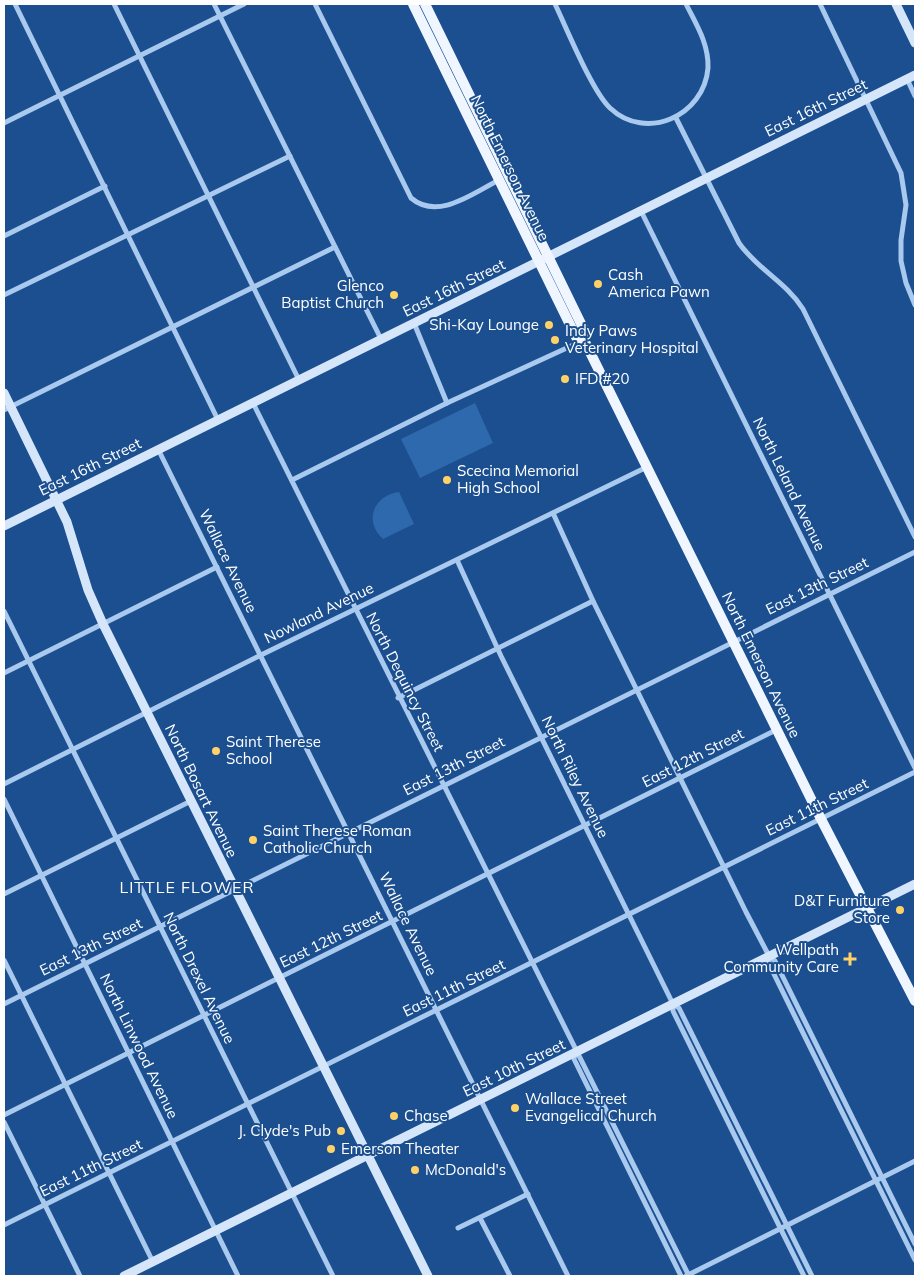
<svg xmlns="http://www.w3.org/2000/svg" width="919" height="1280" font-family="Mulish,sans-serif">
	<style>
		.green { fill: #2e69ad }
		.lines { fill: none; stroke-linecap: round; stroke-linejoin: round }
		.street { stroke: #a9c9ee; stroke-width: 5 }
		.secondary { stroke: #d6e6fa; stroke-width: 9 }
		.primary { stroke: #f0f6ff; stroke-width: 10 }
		.poi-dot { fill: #ffd166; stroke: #1b4f8f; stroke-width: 2 }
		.labels { text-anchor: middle; stroke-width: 4; stroke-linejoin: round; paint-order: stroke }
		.street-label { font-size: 15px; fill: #fff; stroke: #1b4f8f }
		.poi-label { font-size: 15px; fill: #fff; stroke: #1b4f8f; text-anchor: start }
		.neighbourhood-label { font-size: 16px; letter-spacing: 1px; fill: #fff; stroke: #1b4f8f }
	</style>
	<rect width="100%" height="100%" fill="#1b4f8f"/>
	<g class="green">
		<polygon points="475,403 493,443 420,478 401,439"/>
		<path d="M 399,492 L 414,524 L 383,539 C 363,521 374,495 399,492 Z"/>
	</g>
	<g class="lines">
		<g class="street">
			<polyline points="15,4 218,420"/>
			<polyline points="114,4 299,380"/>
			<polyline points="214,4 381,339"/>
			<path d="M 315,4 L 411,198 C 438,221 473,193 499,180"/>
			<path d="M 555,4 C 567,29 592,91 610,108 C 646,142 704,116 708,68 C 709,44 696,24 686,4"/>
			<polyline points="820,4 901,173 906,205 901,240 901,261 906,283 915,305"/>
			<polyline points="907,79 915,96"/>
			<path d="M 676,118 L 739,243 C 757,269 786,282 803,309 L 915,537"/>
			<polyline points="4,123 244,4"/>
			<polyline points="641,211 915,768"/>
			<polyline points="4,236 105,186"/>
			<polyline points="4,295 290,156"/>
			<polyline points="414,323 447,403"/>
			<polyline points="253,403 689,1276"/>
			<polyline points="4,410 335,247"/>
			<polyline points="158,449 568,1276"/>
			<polyline points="292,480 447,403 582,341"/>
			<polyline points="553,513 593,601 746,912 769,956 775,961 915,1244"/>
			<polyline points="457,560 501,656 673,1004 673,1011 804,1276"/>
			<polyline points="4,611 333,1276"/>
			<polyline points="4,673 217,567"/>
			<polyline points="398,698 593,601"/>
			<polyline points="4,784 261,655 647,467"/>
			<polyline points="4,799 238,1276"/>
			<polyline points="4,894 191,801"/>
			<polyline points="769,957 769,964 915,1260"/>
			<polyline points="4,960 153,1262"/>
			<polyline points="4,1004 915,552"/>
			<polyline points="673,1004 679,1008 812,1276"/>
			<polyline points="575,1053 574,1059 681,1276"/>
			<polyline points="4,1115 776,730"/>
			<polyline points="4,1122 80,1276"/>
			<polyline points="480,1218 510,1276"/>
			<polyline points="4,1225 915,772"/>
			<polyline points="458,1228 528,1194"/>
			<polyline points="686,1276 915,1161"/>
		</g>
		<g class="secondary">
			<polyline points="896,4 915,43"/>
			<polyline points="4,393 67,522 88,590 103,624 428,1276"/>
			<polyline points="4,526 915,75"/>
			<polyline points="124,1276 915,884"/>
		</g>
		<g class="primary">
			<polyline points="413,4 576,337 584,340"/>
			<polyline points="425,4 585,332 584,340 821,819 915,1001"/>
		</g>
	</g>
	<g class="poi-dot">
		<circle cx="598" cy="284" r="5"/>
		<circle cx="394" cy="295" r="5"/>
		<circle cx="549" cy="325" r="5"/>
		<circle cx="555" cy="340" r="5"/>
		<circle cx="565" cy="379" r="5"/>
		<circle cx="447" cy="480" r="5"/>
		<circle cx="216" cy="751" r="5"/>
		<circle cx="253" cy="840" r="5"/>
		<circle cx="900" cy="910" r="5"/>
		<path d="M847.5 951.5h5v5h5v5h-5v5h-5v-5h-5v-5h5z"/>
		<circle cx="515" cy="1108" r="5"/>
		<circle cx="394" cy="1116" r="5"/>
		<circle cx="341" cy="1131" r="5"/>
		<circle cx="331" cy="1149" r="5"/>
		<circle cx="415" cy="1170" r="5"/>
	</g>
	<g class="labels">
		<g class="street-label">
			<text transform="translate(816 108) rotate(-26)" y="5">East 16th Street</text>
			<text transform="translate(510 168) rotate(64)" y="5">North Emerson Avenue</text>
			<text transform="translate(454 288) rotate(-26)" y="5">East 16th Street</text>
			<text transform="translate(90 467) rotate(-26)" y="5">East 16th Street</text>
			<text transform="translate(789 484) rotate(64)" y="5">North Leland Avenue</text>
			<text transform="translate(228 561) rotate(64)" y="5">Wallace Avenue</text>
			<text transform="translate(817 586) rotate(-26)" y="5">East 13th Street</text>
			<text transform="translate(319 613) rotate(-26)" y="5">Nowland Avenue</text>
			<text transform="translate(761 665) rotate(64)" y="5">North Emerson Avenue</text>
			<text transform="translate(405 682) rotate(63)" y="5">North Dequincy Street</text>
			<text transform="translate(693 758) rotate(-27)" y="5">East 12th Street</text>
			<text transform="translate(454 766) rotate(-27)" y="5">East 13th Street</text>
			<text transform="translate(575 777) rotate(64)" y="5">North Riley Avenue</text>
			<text transform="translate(201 791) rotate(64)" y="5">North Bosart Avenue</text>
			<text transform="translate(817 807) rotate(-26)" y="5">East 11th Street</text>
			<text transform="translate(408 924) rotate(64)" y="5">Wallace Avenue</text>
			<text transform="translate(331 939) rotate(-26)" y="5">East 12th Street</text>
			<text transform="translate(91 947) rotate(-26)" y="5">East 13th Street</text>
			<text transform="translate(199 978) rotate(64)" y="5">North Drexel Avenue</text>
			<text transform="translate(454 988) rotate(-26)" y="5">East 11th Street</text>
			<text transform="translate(139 1046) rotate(64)" y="5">North Linwood Avenue</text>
			<text transform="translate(514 1068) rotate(-26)" y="5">East 10th Street</text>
			<text transform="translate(91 1168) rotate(-26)" y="5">East 11th Street</text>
		</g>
		<g class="poi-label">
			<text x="608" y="280">Cash<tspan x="608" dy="17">America Pawn</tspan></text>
			<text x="384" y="291" text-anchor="end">Glenco<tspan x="384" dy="17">Baptist Church</tspan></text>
			<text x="539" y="330" text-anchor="end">Shi-Kay Lounge</text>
			<text x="565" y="336">Indy Paws<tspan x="565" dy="17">Veterinary Hospital</tspan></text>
			<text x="575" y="384">IFD #20</text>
			<text x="457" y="476">Scecina Memorial<tspan x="457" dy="17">High School</tspan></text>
			<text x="226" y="747">Saint Therese<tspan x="226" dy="17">School</tspan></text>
			<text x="263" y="836">Saint Therese Roman<tspan x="263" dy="17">Catholic Church</tspan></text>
			<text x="890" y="906" text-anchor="end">D&amp;T Furniture<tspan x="890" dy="17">Store</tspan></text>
			<text x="839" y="955" text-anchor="end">Wellpath<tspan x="839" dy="17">Community Care</tspan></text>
			<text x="525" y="1104">Wallace Street<tspan x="525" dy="17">Evangelical Church</tspan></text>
			<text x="404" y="1121">Chase</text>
			<text x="331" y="1136" text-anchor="end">J. Clyde's Pub</text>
			<text x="341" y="1154">Emerson Theater</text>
			<text x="425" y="1175">McDonald's</text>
		</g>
		<g class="neighbourhood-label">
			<text x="187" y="893">LITTLE FLOWER</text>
		</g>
	</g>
	<rect width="919" height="1280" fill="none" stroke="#ffffff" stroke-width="10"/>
</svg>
